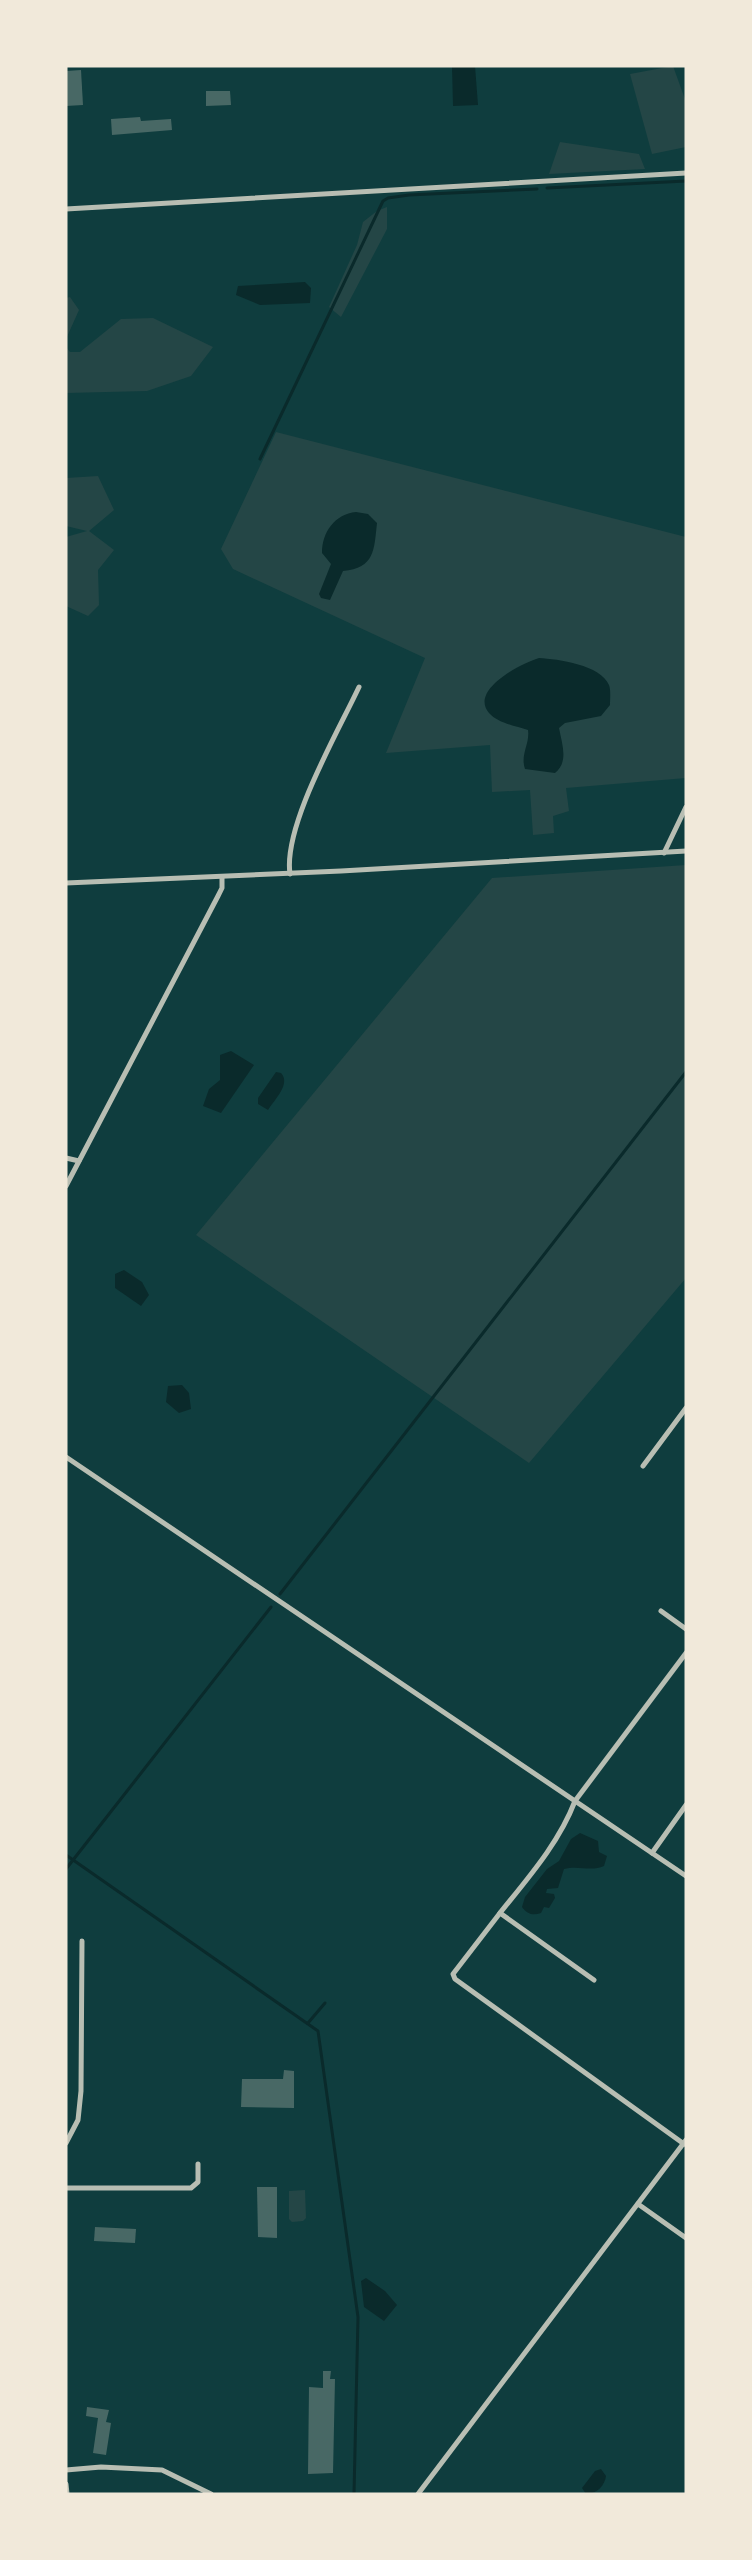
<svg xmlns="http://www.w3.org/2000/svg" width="752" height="2560" font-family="'IBM Plex Sans',sans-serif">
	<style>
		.green { fill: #244646 }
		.water { fill: #0a2a2b }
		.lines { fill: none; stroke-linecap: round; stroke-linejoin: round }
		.stream { stroke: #0a2a2b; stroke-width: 3 }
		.building { fill: #486865 }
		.minor { stroke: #b8beb3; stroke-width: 5 }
	</style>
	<rect width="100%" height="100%" fill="#0f3d3e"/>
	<g class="green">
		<polygon points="673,66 686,102 686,147 652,154 630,74"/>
		<polygon points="560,142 639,154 645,169 549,174"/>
		<polygon points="387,207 387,229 341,317 329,307 357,245 363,222 377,211"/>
		<polygon points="70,297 79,310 66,339 66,298"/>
		<polygon points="153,318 213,347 191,376 147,391 66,393 66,347 70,352 80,352 121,319"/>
		<polygon points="276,432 686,537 686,778 566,788 569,811 553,816 554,833 533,835 530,790 492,792 490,745 386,753 425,658 233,569 221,549"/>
		<polygon points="98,476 114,510 89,531 114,550 98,570 99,605 88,616 66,606 66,537 87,531 66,526 66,478"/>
		<polygon points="686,865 686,1278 529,1463 196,1235 492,878"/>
		<polygon points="305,2190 306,2218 303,2221 292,2222 289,2219 289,2191"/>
	</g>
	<g class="water">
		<polygon points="452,66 475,66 478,105 453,106"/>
		<polygon points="305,282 311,288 310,303 260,305 236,295 238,286"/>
		<path d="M 356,512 L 368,514 L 377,523 C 374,550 375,568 343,571 L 330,600 L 321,598 L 319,594 L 331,564 L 322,553 C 322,532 335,514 356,512 Z"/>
		<path d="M 539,658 C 558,659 601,665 609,685 C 611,690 610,699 610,705 L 601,716 L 565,723 L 559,728 C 562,744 569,762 555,773 L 525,769 C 520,755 530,744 528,730 C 515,726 498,723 489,713 C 469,690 522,663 539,658 Z"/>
		<polygon points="231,1051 254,1065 221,1113 203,1106 209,1089 220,1080 220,1055"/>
		<path d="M 276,1072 L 281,1073 C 291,1084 275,1099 268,1110 L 258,1104 L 258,1098 Z"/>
		<polygon points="124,1270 142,1282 149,1295 141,1306 115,1288 115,1274"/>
		<polygon points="182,1385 189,1393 191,1409 179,1413 166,1402 168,1386"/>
		<path d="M 580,1833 L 598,1841 L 599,1852 L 607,1856 L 604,1866 C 591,1872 578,1865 564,1869 L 558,1888 L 547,1889 L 546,1893 L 554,1894 L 555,1898 L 549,1908 L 544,1907 L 541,1913 C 533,1916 527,1914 522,1907 L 525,1897 L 547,1869 L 559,1861 L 571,1839 Z"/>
		<polygon points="366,2278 385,2291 397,2305 384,2321 364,2307 361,2281"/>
		<path d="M 601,2469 L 606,2476 C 605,2485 597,2494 586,2494 L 582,2488 L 595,2471 Z"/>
	</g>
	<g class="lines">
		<g class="stream">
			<polyline points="547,188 686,181"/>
			<polyline points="260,459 383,201 388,198 409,195 537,189"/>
			<polyline points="280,1594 686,1072"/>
			<polyline points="66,1855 318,2031 358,2317 354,2494"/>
			<polyline points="66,1869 271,1607"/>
			<polyline points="308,2023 325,2003"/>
		</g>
	</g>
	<g class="building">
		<polygon points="81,70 83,105 66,106 66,71"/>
		<polygon points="206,91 230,91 231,105 206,106"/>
		<polygon points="140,117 141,121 171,119 172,130 112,135 111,119"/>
		<polygon points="284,2070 294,2071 294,2108 241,2107 242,2079 283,2079"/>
		<polygon points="257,2187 277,2187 277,2238 258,2237"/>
		<polygon points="95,2227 136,2229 135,2243 94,2241"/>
		<polygon points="323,2371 331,2371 330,2379 335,2379 333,2473 308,2474 309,2387 323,2388"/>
		<polygon points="87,2407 109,2410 106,2422 111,2423 106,2455 93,2453 98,2418 86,2416"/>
	</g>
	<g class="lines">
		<g class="minor">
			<polyline points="66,209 686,173"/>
			<polyline points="664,853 686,807"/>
			<path d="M 290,874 C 283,826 338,732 359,687"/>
			<polyline points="66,883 341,871 686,851"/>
			<polyline points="66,1158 79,1161"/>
			<polyline points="66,1186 218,896 222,888 222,877"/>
			<polyline points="66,1457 686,1876"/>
			<polyline points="643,1466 686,1408"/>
			<polyline points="661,1611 686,1629"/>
			<polyline points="652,1853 686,1805"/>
			<path d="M 500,1913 C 528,1878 559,1843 575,1801 L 686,1653"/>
			<polyline points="594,1980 500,1913 453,1974 455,1979 684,2144"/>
			<polyline points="66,2143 78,2120 81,2091 82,1941"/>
			<polyline points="66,2188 191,2188 198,2182 198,2164"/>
			<polyline points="638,2204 686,2238"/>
			<polyline points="66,2470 101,2467 162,2470 211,2494"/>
			<polyline points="66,2484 67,2494"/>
			<polyline points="418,2494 686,2140"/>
		</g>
	</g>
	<rect width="752" height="2560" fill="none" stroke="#f1e9da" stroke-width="135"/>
</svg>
